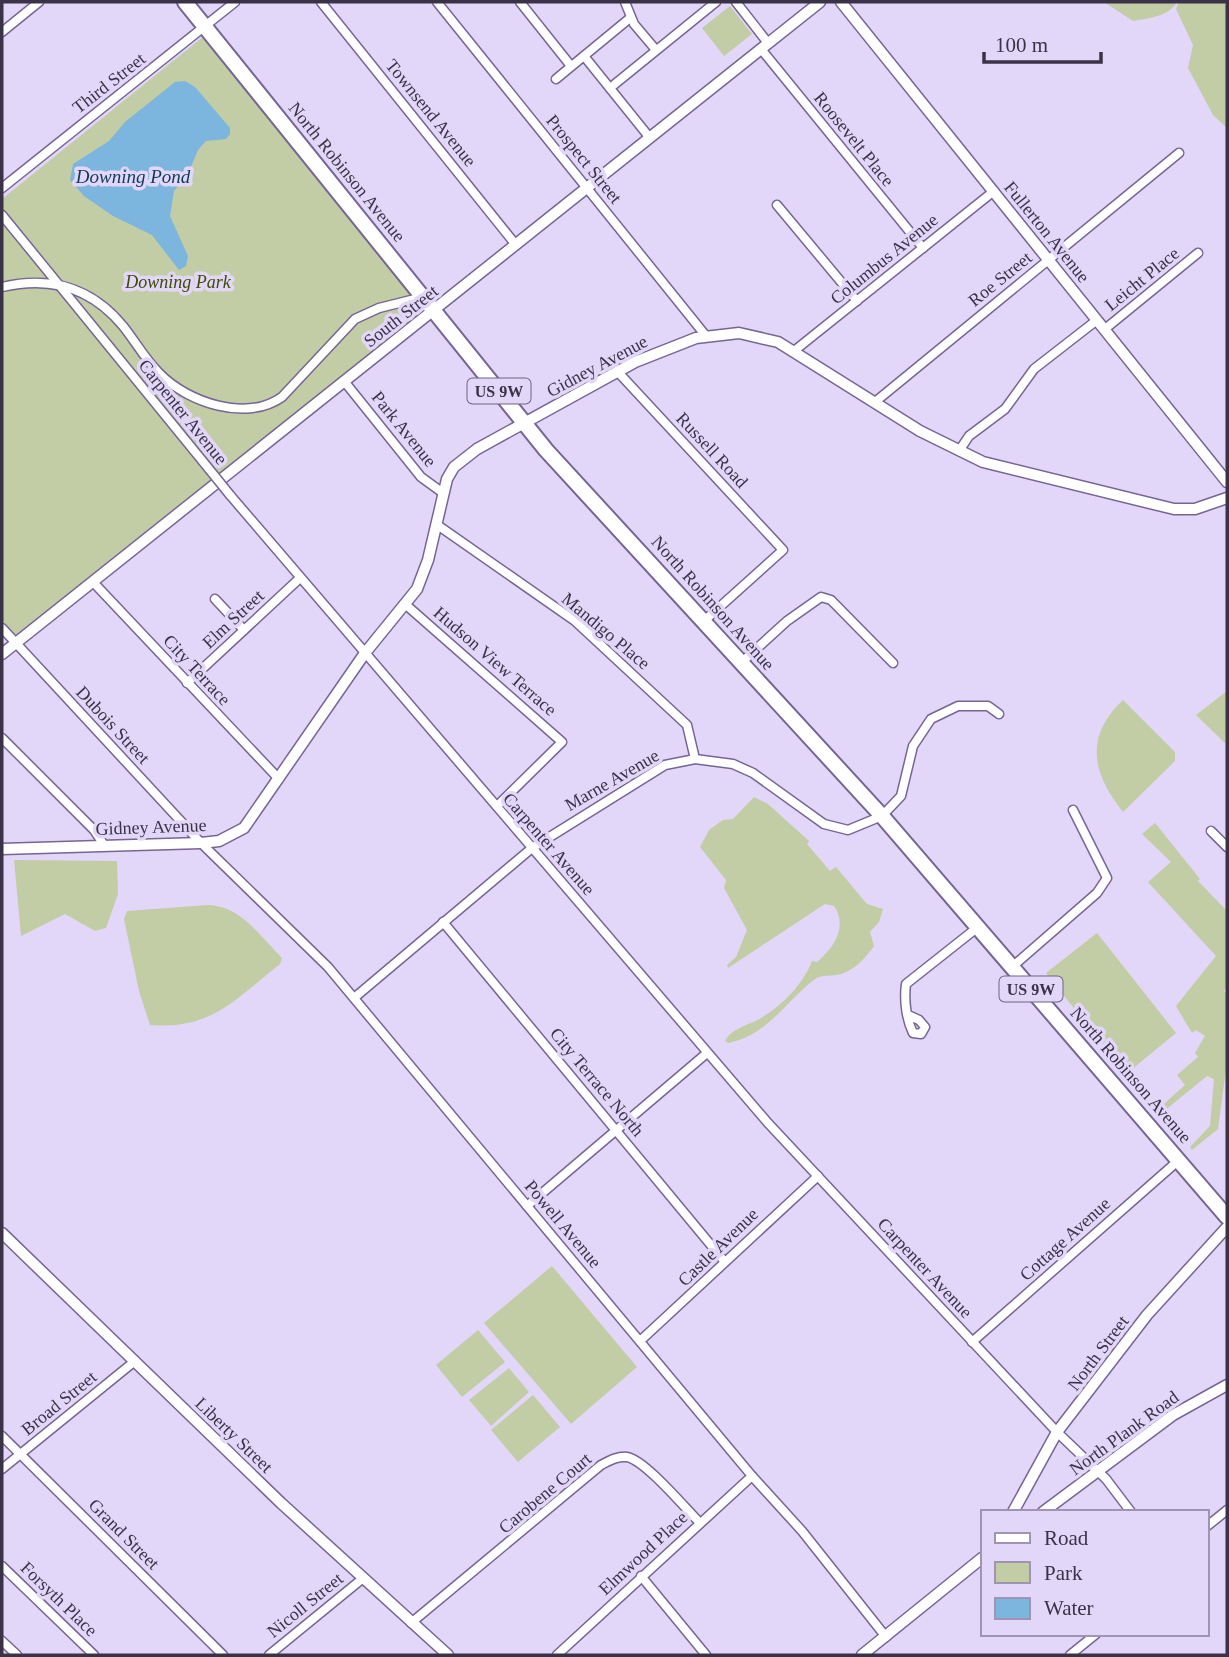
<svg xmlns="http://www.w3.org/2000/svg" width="1229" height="1657" font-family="'Times New Roman',serif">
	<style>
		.green { fill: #c2cda5 }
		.water { fill: #7cb5dd }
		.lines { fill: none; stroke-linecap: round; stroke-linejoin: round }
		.minor-casing { stroke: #766595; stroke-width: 11 }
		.tertiary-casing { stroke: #766595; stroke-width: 13 }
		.trunk-casing { stroke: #766595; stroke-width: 18 }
		.minor { stroke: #fff; stroke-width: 8 }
		.tertiary { stroke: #fff; stroke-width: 10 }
		.trunk { stroke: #fff; stroke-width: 14 }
		.minor-bridge-casing { stroke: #766595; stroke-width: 11; stroke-linecap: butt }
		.minor-bridge { stroke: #fff; stroke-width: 8 }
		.labels { text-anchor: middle; stroke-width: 7; stroke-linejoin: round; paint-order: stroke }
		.shield { fill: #e2d7f8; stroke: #6c647d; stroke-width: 2 }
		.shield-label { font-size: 16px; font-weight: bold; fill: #3a3348 }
		.street-label { font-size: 18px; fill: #3a3348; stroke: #e2d7f8 }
		.park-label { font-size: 18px; font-style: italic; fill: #404c04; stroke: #e2d7f8 }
		.water-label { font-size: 19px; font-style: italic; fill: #0e3c57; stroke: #e2d7f8 }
	</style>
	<rect width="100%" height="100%" fill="#e2d7f8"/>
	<g class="green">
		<path d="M 1104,2 L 1177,2 C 1168,17 1149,18 1133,21 Z"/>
		<polygon points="1179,2 1227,2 1227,128 1213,115 1188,68 1193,45 1176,9"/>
		<polygon points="730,6 752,34 724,56 702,28"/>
		<polygon points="204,36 424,306 423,311 15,635 2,620 2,199"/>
		<polygon points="1227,691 1227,745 1196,715"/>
		<path d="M 1123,700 L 1175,752 L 1175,761 L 1123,812 C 1092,773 1084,737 1123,700 Z"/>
		<path d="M 754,797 L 768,804 L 809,841 L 807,844 L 830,871 L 836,867 L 867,904 L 883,909 L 879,922 L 870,932 L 874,946 C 866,957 855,970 841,974 C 833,977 822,974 815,979 C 785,1002 768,1035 728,1043 L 725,1041 C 733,1027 748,1026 761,1018 C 783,1005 803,984 812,961 L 817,962 C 834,948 848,926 834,906 L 825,904 L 728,968 L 727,965 L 736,957 L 747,930 L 724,888 L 726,880 L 700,847 L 709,830 L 723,820 L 733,819 Z"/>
		<polygon points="1155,823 1200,879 1198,881 1227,911 1227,984 1224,992 1227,993 1227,1062 1218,1129 1192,1150 1190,1147 1210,1126 1214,1079 1207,1076 1158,1116 1155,1112 1185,1085 1177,1075 1198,1057 1195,1053 1205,1036 1196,1030 1192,1033 1176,1006 1216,956 1148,882 1171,862 1142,834"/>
		<polygon points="14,860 117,861 118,894 106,928 95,931 65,914 21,936"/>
		<path d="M 208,905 C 241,906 259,935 282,958 L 280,964 C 236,999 211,1030 150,1025 L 139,991 L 124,919 L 127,911 Z"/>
		<polygon points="1097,933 1176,1033 1126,1074 1046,973"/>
		<polygon points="552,1266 637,1367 571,1424 484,1323"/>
		<polygon points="478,1330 505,1362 462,1397 436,1365"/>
		<polygon points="509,1368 529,1392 491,1426 469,1400"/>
		<polygon points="533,1395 560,1427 518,1462 491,1430"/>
	</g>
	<polygon class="water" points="185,81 195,87 230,128 230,134 226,139 206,141 198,150 188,174 174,191 170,216 188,256 186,266 179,270 152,235 113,216 84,196 70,180 73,164 109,141 125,122 175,82"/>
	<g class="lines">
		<defs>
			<g id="minor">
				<polyline points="321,2 516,245"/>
				<polyline points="437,2 706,336"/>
				<polyline points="520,2 571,66"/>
				<polyline points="625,2 634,24 656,50"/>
				<polyline points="736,2 768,43"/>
				<polyline points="2,32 39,2"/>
				<polyline points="761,49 923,248"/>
				<polyline points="584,56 650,138"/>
				<polyline points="556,79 630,18"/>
				<polyline points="610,88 716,2"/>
				<polyline points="2,188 235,2"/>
				<polyline points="777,205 857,301"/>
				<polyline points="2,215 209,469"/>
				<path d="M 2,287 C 49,276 91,287 123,326 C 135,341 145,359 159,373 C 188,403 247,422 282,397 L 355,319 L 379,308 L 423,297"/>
				<polyline points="1105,329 1198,253"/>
				<polyline points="794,351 994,191"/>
				<polyline points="617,371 783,550 704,621"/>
				<polyline points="344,381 421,477 443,493"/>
				<polyline points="875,402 1179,153"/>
				<polyline points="959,451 969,436 1005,409 1034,369 1097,320"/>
				<polyline points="230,495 768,1123 1057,1432 1106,1479 1131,1512"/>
				<polyline points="436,524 575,621 687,725 695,759"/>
				<polyline points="93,582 279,779"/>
				<polyline points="215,599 244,630"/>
				<polyline points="405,604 562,742 497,806"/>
				<polyline points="2,628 201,843 328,967 752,1476 802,1531 886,1637"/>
				<polyline points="742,662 787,621 821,597 831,600 893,663"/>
				<polyline points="187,683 300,578"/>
				<polyline points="2,738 94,830 104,845"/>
				<polyline points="1211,831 1227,847"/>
				<polyline points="443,922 725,1262"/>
				<polyline points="1012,967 1097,893 1107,878 1073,810"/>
				<polyline points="354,998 532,848 665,765 695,759 733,764 753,773 824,824 848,830 882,816 901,796 913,746 931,719 958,706 988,706 999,714"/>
				<path d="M 908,1015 L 919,1020 L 925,1027 L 921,1034 L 913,1033 C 906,1019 904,999 906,984 L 978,927"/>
				<polyline points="527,1206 707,1053"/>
				<polyline points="640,1341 818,1176"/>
				<polyline points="972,1342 1179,1160"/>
				<polyline points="2,1436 223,1655"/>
				<polyline points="2,1469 135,1361"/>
				<polyline points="1206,1527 1227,1510"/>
				<polyline points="2,1566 94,1655"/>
				<polyline points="641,1576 706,1655"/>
				<path d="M 411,1623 L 601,1465 C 609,1461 617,1456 627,1457 C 645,1460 685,1508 700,1523"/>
				<polyline points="2,1641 17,1655"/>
				<polyline points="269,1655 362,1579"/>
				<polyline points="557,1655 752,1476"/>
				<polyline points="1070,1655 1096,1634"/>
			</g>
			<g id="tertiary">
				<polyline points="841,2 1227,482"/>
				<polyline points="2,654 820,2"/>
				<polyline points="2,849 201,843 219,841 244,828 365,653 417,589 428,560 447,479 454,467 477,449 635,362 696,338 739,333 778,342 920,431 983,462 1174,509 1195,509 1227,498"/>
				<polyline points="2,1233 281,1503 448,1655"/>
				<polyline points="1013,1512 1057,1432 1147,1315 1227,1227"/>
				<polyline points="1043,1512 1173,1415 1227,1385"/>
				<polyline points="862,1655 982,1558"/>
			</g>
			<polyline id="trunk" points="185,2 546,450 882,816 1227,1217"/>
		</defs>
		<use href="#minor" class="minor-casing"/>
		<use href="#tertiary" class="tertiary-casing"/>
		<use href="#trunk" class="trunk-casing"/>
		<use href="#minor" class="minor"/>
		<use href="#tertiary" class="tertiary"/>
		<use href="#trunk" class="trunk"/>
		<defs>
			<polyline id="minor-bridge" points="209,469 230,495"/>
		</defs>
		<use href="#minor-bridge" class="minor-bridge-casing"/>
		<use href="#minor-bridge" class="minor-bridge"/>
	</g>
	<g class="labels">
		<g class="shield">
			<rect x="467.5" y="378.5" width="63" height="25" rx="5"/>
			<rect x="999.5" y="976.5" width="63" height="25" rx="5"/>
		</g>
		<g class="shield-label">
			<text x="499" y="397">US 9W</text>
			<text x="1031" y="995">US 9W</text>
		</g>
		<g class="street-label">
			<text transform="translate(109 83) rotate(-38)" y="6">Third Street</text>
			<text transform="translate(431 113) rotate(51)" y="6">Townsend Avenue</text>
			<text transform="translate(854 139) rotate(51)" y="6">Roosevelt Place</text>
			<text transform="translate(584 159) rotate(51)" y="6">Prospect Street</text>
			<text transform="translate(347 172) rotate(51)" y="6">North Robinson Avenue</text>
			<text transform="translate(1047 232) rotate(51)" y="6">Fullerton Avenue</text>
			<text transform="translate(884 259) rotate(-39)" y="6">Columbus Avenue</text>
			<text transform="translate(1000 279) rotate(-39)" y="6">Roe Street</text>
			<text transform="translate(1142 279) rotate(-39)" y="6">Leicht Place</text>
			<text transform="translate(401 316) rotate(-38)" y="6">South Street</text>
			<text transform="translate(597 366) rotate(-28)" y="6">Gidney Avenue</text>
			<text transform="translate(183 412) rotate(51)" y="6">Carpenter Avenue</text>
			<text transform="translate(404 429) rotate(51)" y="6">Park Avenue</text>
			<text transform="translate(712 450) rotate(47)" y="6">Russell Road</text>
			<text transform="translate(713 603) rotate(48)" y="6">North Robinson Avenue</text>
			<text transform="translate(233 619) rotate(-43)" y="6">Elm Street</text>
			<text transform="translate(606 631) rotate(40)" y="6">Mandigo Place</text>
			<text transform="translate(495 661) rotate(41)" y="6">Hudson View Terrace</text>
			<text transform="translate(197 670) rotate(47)" y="6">City Terrace</text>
			<text transform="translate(113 725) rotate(47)" y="6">Dubois Street</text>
			<text transform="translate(612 780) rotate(-30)" y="6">Marne Avenue</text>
			<text transform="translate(151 827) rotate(-2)" y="6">Gidney Avenue</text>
			<text transform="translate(549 844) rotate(49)" y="6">Carpenter Avenue</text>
			<text transform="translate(1131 1075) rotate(49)" y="6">North Robinson Avenue</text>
			<text transform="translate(597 1082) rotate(50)" y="6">City Terrace North</text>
			<text transform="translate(563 1224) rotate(50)" y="6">Powell Avenue</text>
			<text transform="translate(1065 1239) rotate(-42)" y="6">Cottage Avenue</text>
			<text transform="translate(718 1247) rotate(-44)" y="6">Castle Avenue</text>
			<text transform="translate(925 1268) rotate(47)" y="6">Carpenter Avenue</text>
			<text transform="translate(1098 1353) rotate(-53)" y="6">North Street</text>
			<text transform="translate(59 1403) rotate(-39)" y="6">Broad Street</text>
			<text transform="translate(1124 1433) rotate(-36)" y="6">North Plank Road</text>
			<text transform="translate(234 1435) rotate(44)" y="6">Liberty Street</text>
			<text transform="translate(545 1493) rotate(-40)" y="6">Carobene Court</text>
			<text transform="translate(124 1534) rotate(45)" y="6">Grand Street</text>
			<text transform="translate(643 1553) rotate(-43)" y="6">Elmwood Place</text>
			<text transform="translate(59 1599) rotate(44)" y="6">Forsyth Place</text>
			<text transform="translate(305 1605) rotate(-39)" y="6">Nicoll Street</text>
		</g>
		<g class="park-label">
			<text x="178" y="288">Downing Park</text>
		</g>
		<g class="water-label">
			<text x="133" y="183">Downing Pond</text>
		</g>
	</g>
	<rect width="1229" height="1657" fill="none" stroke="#3a3348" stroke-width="7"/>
	<rect x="981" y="1510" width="228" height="126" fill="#e2d7f8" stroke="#9f95b2" stroke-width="2"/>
	<rect x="995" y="1533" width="35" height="10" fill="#ffffff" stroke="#9f95b2" stroke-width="2"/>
	<text x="1044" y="1545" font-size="21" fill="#3a3348">Road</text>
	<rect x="995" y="1562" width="35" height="21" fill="#c2cda5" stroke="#9f95b2" stroke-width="2"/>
	<text x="1044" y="1580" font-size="21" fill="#3a3348">Park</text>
	<rect x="995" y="1598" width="35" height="21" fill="#7cb5dd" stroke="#9f95b2" stroke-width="2"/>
	<text x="1044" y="1615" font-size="21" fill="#3a3348">Water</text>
	<path d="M984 52v10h117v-10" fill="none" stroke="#3a3348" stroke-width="3.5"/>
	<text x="995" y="52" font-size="21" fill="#3a3348" stroke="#e2d7f8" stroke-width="5" paint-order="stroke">100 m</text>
</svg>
